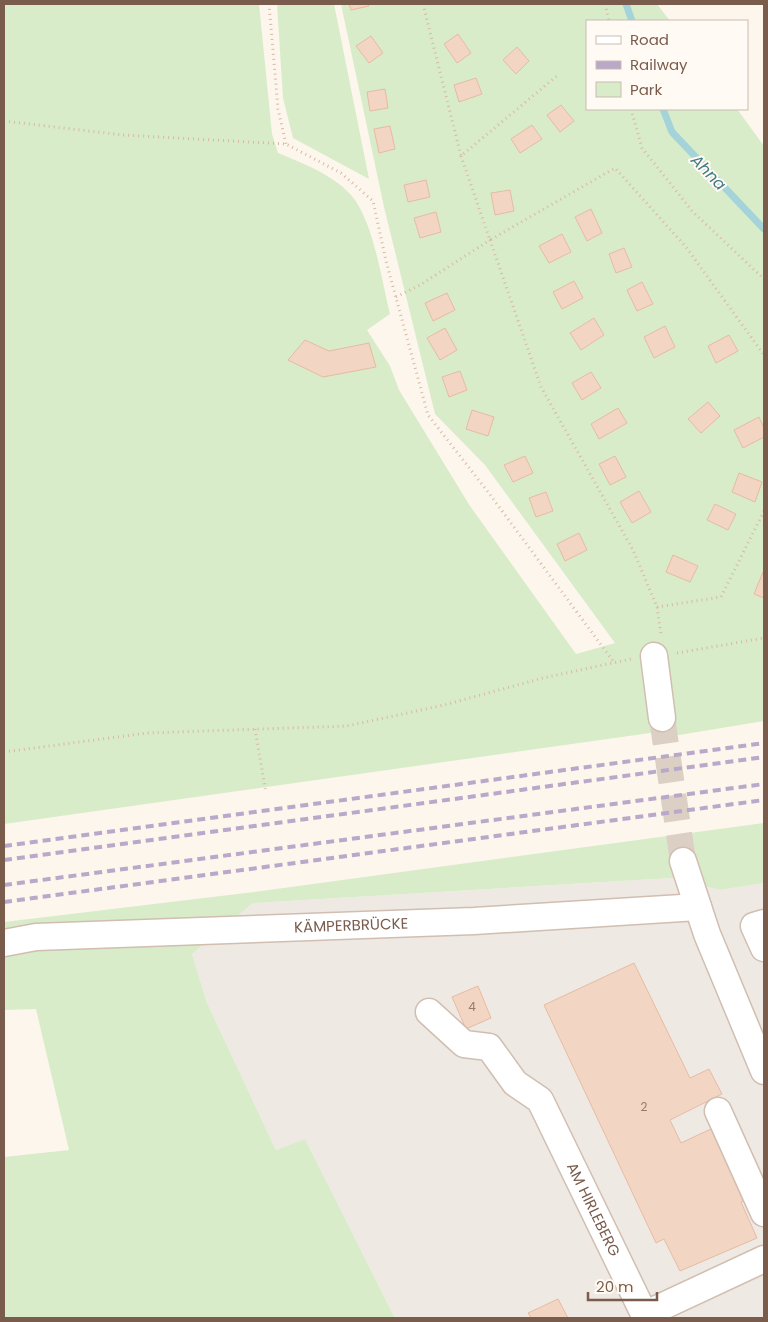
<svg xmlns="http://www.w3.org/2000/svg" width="768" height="1322" font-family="Poppins,sans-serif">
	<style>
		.industrial { fill: #efe9e4 }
		.green { fill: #d8ecc9 }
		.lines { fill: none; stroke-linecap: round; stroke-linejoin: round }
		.stream { stroke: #a5d3da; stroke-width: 7 }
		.building { fill: #f3d5c3; stroke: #e6bba3 }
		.minor-tunnel { stroke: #dcd0c4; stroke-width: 26; stroke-dasharray: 26 13; stroke-linecap: butt }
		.minor-casing { stroke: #d1beb0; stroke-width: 29 }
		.path { stroke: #d9b8a5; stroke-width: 3; stroke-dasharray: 1 4; stroke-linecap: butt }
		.minor { stroke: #fff; stroke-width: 26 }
		.rail { stroke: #b9a8c9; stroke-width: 4; stroke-dasharray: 8 5; stroke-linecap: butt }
		.labels { text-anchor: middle; stroke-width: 4; stroke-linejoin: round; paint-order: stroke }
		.number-label { font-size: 12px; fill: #987a6a }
		.street-label { font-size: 15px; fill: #7a5c4d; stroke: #fffaf3 }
		.water-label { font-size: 16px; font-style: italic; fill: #437c86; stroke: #fffaf3 }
	</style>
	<rect width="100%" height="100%" fill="#fdf6ec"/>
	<polygon class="industrial" points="671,878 720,890 764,883 764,1318 395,1318 305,1139 276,1150 207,1003 192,954 253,903"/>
	<g class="green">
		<path d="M 4,4 L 259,4 L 272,134 L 278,153 C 304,164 332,174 351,195 C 373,219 382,282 390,314 L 367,330 L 390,366 L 399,390 L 470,506 L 576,654 L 615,643 L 485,465 L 435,414 L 384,207 L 341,4 L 657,4 L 670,21 L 587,21 L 587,109 L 737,109 L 764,146 L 764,721 L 679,735 L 650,733 L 4,824 Z"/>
		<polygon points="277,4 334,4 369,179 293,138 283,98"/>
		<polygon points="764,823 764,883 720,890 671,878 253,903 192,954 207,1003 276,1150 305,1139 395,1318 4,1318 4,1157 69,1150 36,1009 4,1010 4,922 246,893"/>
	</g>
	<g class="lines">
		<g class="stream">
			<polyline points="626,4 632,21"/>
			<polyline points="663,109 672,132 764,229"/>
		</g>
	</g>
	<g class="building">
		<polygon points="349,4 368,4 369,6 351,10"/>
		<polygon points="458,34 471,53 457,63 444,44"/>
		<polygon points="371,36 383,53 369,63 356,46"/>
		<polygon points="517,47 529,61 516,74 503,60"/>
		<polygon points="476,78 482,94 459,102 454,85"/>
		<polygon points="385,89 388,108 370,111 367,92"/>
		<polygon points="561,105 574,121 560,132 547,115"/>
		<polygon points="532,125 542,139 520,153 511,139"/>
		<polygon points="390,126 395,149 379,153 374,129"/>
		<polygon points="426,180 430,197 408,202 404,185"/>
		<polygon points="510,190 514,211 495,215 491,193"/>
		<polygon points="591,209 602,233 587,241 575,217"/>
		<polygon points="436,212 441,232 420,238 414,218"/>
		<polygon points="562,234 571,252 549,263 539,246"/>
		<polygon points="624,248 632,267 616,273 609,254"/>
		<polygon points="574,281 583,298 562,309 553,292"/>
		<polygon points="642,282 653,304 637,311 627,290"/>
		<polygon points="447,293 455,310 433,321 425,303"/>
		<polygon points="594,318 604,335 581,350 570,333"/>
		<polygon points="665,326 675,347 654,358 644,337"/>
		<polygon points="445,328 457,350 440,360 427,338"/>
		<polygon points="729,335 738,351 716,363 708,346"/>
		<polygon points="305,340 329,351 369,343 376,367 323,377 288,360"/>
		<polygon points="460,371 467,390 449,397 442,377"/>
		<polygon points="591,372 601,388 582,400 572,383"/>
		<polygon points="708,402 720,416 701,433 688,419"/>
		<polygon points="618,408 627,423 599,439 591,424"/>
		<polygon points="472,410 494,417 488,436 466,429"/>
		<polygon points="759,417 764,428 764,437 743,448 734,430"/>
		<polygon points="525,456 533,473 513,482 504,465"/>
		<polygon points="615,456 626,477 610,485 599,464"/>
		<polygon points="739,473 762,482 755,502 732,492"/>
		<polygon points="639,491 651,512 632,523 620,502"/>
		<polygon points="546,492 553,511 536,517 529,498"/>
		<polygon points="715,504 736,514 728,530 707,520"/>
		<polygon points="579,533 587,550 565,561 557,544"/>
		<polygon points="673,555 698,566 690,582 666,572"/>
		<polygon points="763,572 764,573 764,598 754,594"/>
		<polygon points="634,963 690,1078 709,1069 722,1094 670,1120 681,1143 715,1127 751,1197 741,1202 757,1238 680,1271 664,1239 656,1243 544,1005"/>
		<polygon points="478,986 491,1018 466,1029 452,997"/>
		<polygon points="558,1299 568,1318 531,1318 528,1313"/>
	</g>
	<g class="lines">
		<polyline class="minor-tunnel" points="662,718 683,861"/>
		<defs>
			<g id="minor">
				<polyline points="654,656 662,718"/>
				<polyline points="683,861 707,934 764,1071"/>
				<polyline points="764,923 754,926 764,948"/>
				<path id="s1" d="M 4,943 L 36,937 L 474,921 L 698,907"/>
				<path id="s2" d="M 429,1012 L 464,1044 L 489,1047 L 515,1083 L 540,1100 L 646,1318"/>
				<polyline points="718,1111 764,1213"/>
				<polyline points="644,1315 764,1259"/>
			</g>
		</defs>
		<use href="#minor" class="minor-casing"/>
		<g class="path">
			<polyline points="269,4 278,109 286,144"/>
			<polyline points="423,4 461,156 558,75"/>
			<polyline points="605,4 609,21"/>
			<polyline points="631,109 642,148 693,212 764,279"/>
			<polyline points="4,121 123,135 286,144 341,173 373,201 386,261 428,415 488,492 613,661"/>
			<polyline points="461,156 490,240 615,168 686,247 764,355"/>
			<polyline points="396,297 420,285 490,240 541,387 633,550 657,607 661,634"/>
			<polyline points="657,607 721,597 764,511"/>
			<polyline points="677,653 764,638"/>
			<polyline points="255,729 266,793"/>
			<polyline points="4,752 147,733 347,726 444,705 543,678 631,659"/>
		</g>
		<use href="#minor" class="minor"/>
		<g class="rail">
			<polyline points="4,846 764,743"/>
			<polyline points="4,860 764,757"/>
			<polyline points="4,885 764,784"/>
			<polyline points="4,902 764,800"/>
		</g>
	</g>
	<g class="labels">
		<g class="number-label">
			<text x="472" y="1011">4</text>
			<text x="644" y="1111">2</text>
		</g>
		<g class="street-label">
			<text dy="5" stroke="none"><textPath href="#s1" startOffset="348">KÄMPERBRÜCKE</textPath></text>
			<text dy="5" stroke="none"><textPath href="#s2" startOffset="269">AM HIRLEBERG</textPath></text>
		</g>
		<g class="water-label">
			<text transform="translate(709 172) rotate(46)" y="6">Ahna</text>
		</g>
	</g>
	<rect width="768" height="1322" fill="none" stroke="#7a5c4d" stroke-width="10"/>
	<rect x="586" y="20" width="162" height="90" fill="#fffaf3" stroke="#cabbb1"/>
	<rect x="596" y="36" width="25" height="8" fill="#ffffff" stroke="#cabbb1"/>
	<text x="630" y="45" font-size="15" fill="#7a5c4d">Road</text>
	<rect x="596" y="61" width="25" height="8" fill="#b9a8c9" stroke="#cabbb1"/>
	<text x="630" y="70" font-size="15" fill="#7a5c4d">Railway</text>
	<rect x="596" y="82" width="25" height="15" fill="#d8ecc9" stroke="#cabbb1"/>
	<text x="630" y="95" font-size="15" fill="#7a5c4d">Park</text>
	<path d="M588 1292v8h69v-8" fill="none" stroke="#7a5c4d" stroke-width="2.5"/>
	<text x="596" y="1292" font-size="15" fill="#7a5c4d" stroke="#fffaf3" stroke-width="4" paint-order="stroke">20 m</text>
</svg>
